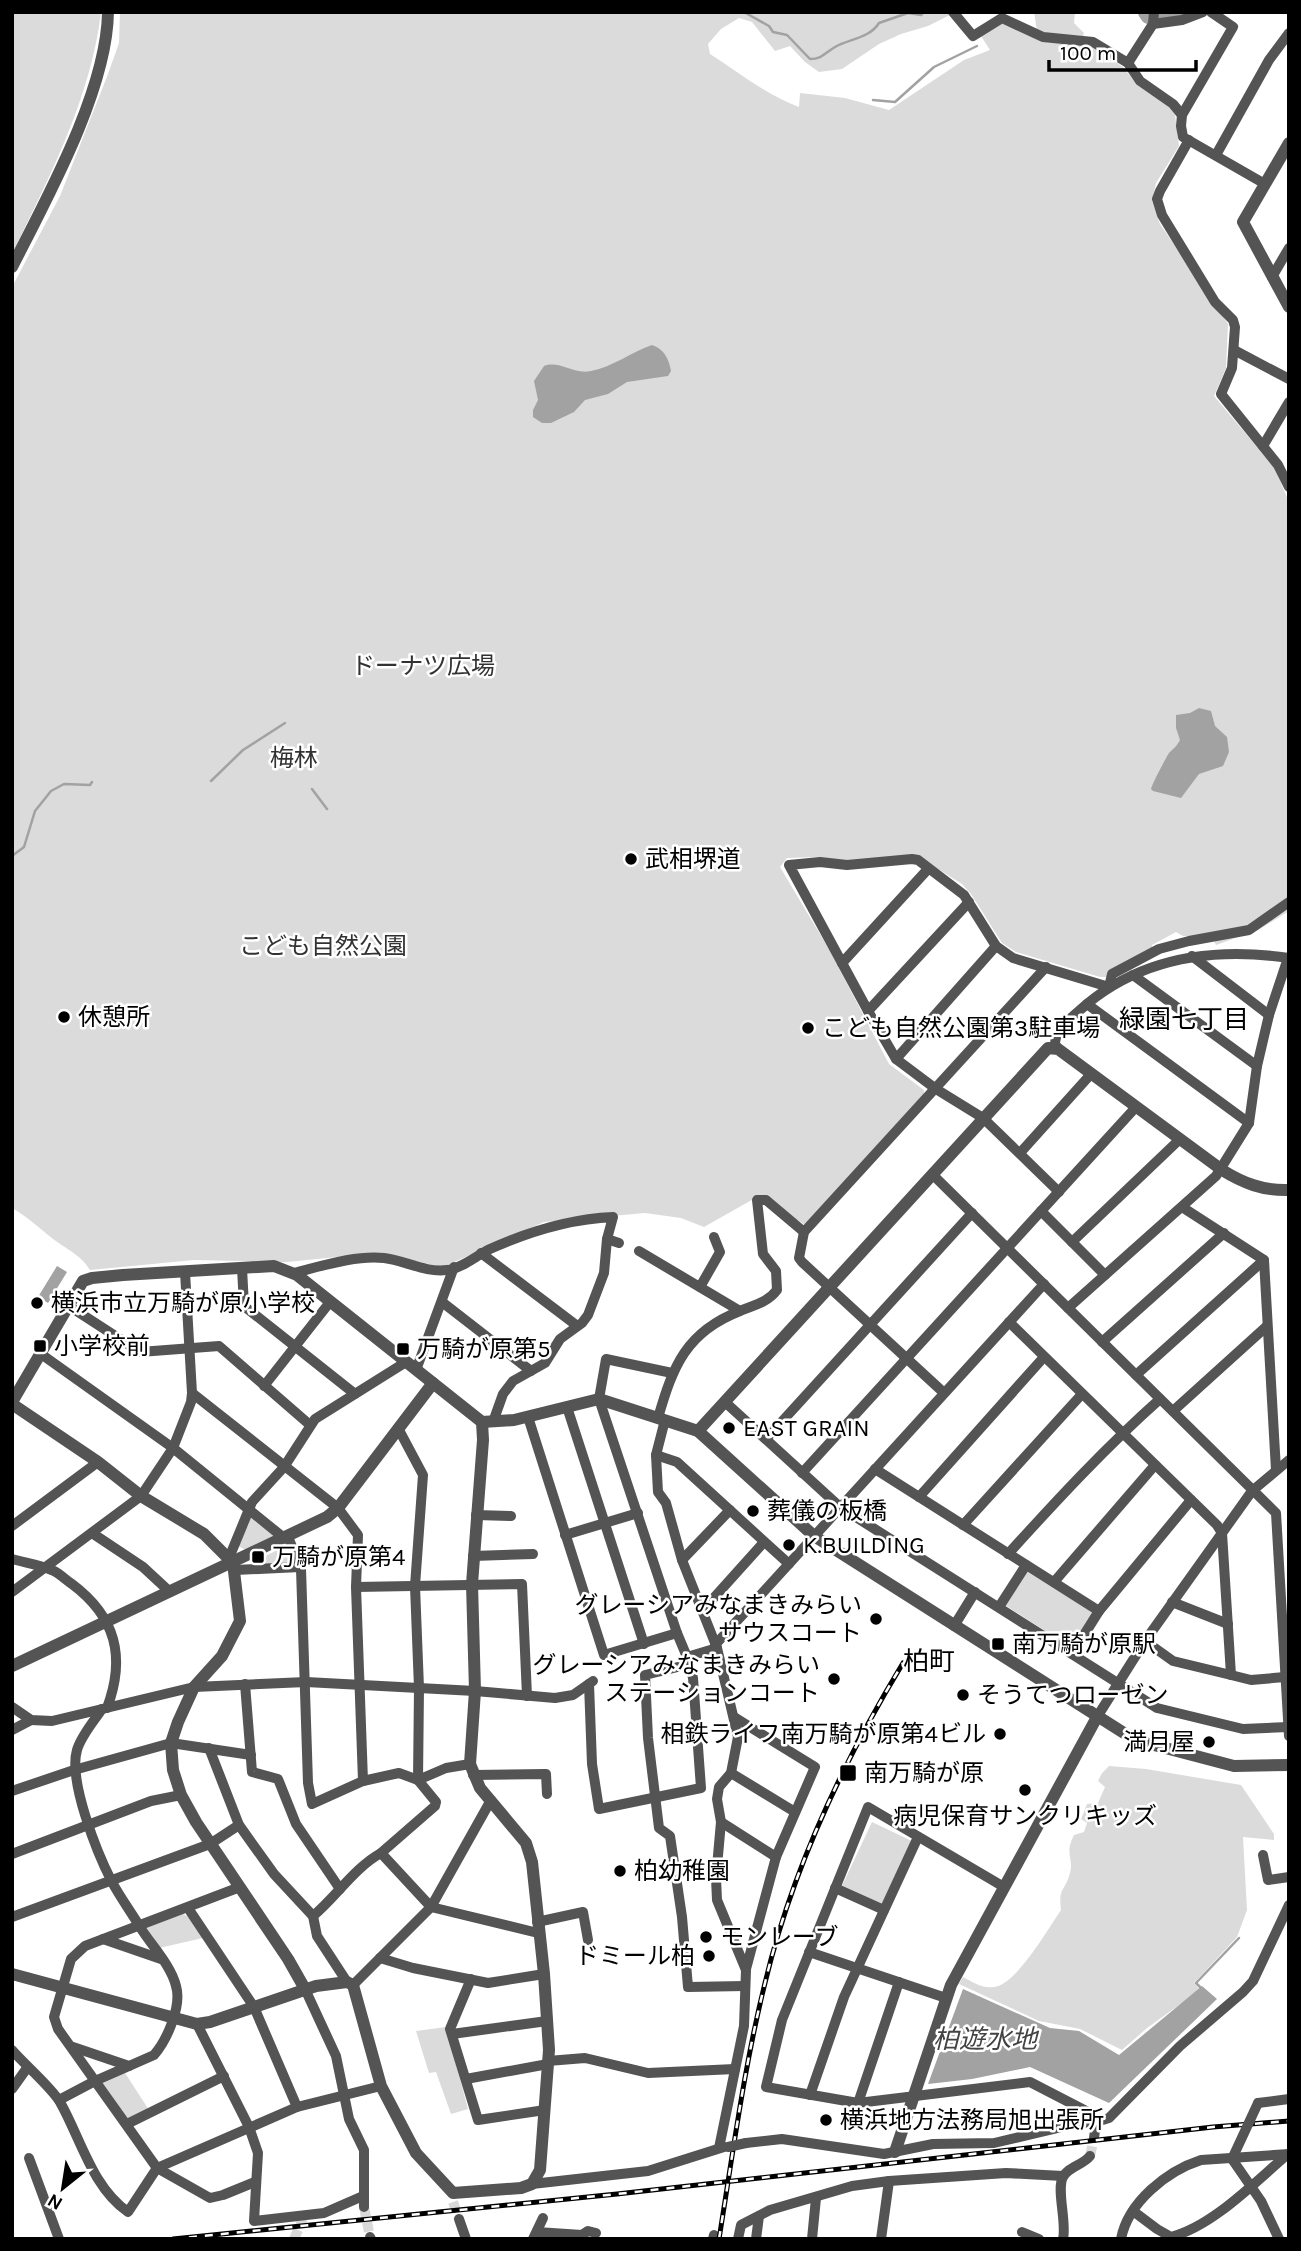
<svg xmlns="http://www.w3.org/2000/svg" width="1301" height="2251" font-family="Karla,'Noto Sans JP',sans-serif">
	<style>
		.green { fill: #dbdbdb }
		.water { fill: #a2a2a2 }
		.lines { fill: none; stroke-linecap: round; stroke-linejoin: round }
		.stream { stroke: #a2a2a2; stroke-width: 2.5 }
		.river { stroke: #a2a2a2; stroke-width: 18 }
		.minor-tunnel { stroke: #d9d9d9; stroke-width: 10; stroke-dasharray: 10 5; stroke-linecap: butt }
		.minor { stroke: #545454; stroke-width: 10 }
		.tertiary { stroke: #545454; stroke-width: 12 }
		.rail-casing { stroke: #000; stroke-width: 5 }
		.rail { stroke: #fff; stroke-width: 2.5; stroke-dasharray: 8; stroke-linecap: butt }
		.minor-bridge { stroke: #545454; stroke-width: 10 }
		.poi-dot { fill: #000; stroke: #fff; stroke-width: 2.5 }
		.labels { text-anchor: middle; stroke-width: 5; stroke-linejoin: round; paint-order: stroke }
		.park-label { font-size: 24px; fill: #323232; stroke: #fff }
		.poi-label { font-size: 24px; fill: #000; stroke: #fff; text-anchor: start }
		.neighbourhood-label { font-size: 26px; fill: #000; stroke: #fff }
		.water-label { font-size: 26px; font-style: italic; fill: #434343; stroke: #fff }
	</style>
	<rect width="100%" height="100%" fill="#fff"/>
	<g class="green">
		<path d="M 12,12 L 101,12 C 91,97 49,178 12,254 Z"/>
		<path d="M 120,12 L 949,12 L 950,15 L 928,26 L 901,34 L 879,44 L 842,69 L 819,72 L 805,62 L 790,46 L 775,51 L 752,22 L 739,18 L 721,29 L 708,44 L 710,54 C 740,73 766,95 799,107 L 800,93 L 845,98 L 889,110 L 964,60 L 990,50 L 981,36 L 1004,21 L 1025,32 L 1093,45 L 1124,68 L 1137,85 L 1170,108 L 1175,115 L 1179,146 L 1156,183 L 1152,201 L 1160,224 L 1228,324 L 1226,368 L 1214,396 L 1274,467 L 1289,502 L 1289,911 L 1258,930 L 1216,945 L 1212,937 L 1183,936 L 1176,932 L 1152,945 L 1152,957 L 1111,977 L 1100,977 L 1016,952 L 1002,943 L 971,894 L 962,884 L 916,855 L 838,861 L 817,857 L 787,858 L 780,867 L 830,951 L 889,1064 L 924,1090 L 924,1096 L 805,1225 L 764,1197 L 757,1197 L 704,1227 L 681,1218 L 645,1213 L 544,1222 L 443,1267 L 378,1253 L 287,1262 L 194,1260 L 90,1270 C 80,1253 63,1248 48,1235 C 36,1225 26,1216 12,1208 L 12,287 L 60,196 L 108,74 L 119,43 Z"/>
		<polygon points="1034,12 1075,12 1074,23 1084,33 1083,36 1042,34 1037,31"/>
		<polygon points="251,1514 275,1536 246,1550 238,1546"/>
		<polygon points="285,1546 288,1548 294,1562 293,1564 250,1564"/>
		<polygon points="1028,1570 1093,1613 1070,1647 1005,1605"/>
		<path d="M 1109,1766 L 1146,1769 L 1241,1785 L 1274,1834 L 1274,1840 L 1243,1837 L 1247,1910 L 1237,1937 L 1194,1983 L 1200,1990 L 1147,2028 L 1122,2050 L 1080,2029 L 1039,2021 L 959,1984 L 963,1977 C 973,1982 982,1989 994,1987 C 1016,1985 1048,1929 1061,1910 C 1058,1887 1065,1892 1070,1873 C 1074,1858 1064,1855 1074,1835 L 1084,1832 L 1087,1823 L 1081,1819 L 1087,1804 L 1098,1803 L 1105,1787 L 1098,1781 L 1102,1773 Z"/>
		<polygon points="872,1822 914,1842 883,1908 841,1888"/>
		<polygon points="183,1914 189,1917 203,1938 159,1948 147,1928"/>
		<polygon points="446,2027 468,2109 451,2114 436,2072 429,2073 416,2031"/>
		<polygon points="125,2073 149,2110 128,2120 101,2084"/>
	</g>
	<g class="water">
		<path d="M 652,345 C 664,349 669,359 671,371 L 668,376 L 627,382 L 608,394 L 585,400 L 574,412 L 551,423 L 542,423 L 533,417 L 533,410 L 538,400 L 534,381 L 544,366 C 560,360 573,375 591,371 C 613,367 631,352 652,345 Z"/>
		<path d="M 1199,708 L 1211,711 L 1215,726 L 1227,737 L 1229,752 L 1223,766 L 1199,774 L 1181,798 L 1153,791 L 1151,789 C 1152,784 1167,756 1169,753 C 1174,748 1177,746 1180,740 L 1176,728 L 1176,715 L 1190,713 Z"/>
		<polygon points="57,1266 67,1272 48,1303 38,1297"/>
		<polygon points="1202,1986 1217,1999 1109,2103 1030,2067 972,2079 928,2084 963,1989 1050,2028 1079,2031 1119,2055"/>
	</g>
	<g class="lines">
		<g class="stream">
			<path d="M 744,12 L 769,26 L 773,32 L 787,35 L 810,59 C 822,59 825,53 835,47 C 849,39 870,38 879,23 L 908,13 L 921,15 L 924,12"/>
			<polyline points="873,100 895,102 934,67 977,46"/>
			<polyline points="211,781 243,750 285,723"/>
			<polyline points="312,789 327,809"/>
			<polyline points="12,856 24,847 35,811 51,791 64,784 90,785 92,782"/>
			<polyline points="1202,1989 1196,1983 1239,1938"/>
		</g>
		<polyline class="river" points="1147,12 1149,15 1183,12"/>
		<g class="minor-tunnel">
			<polyline points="1090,2156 1094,2138"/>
			<polyline points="453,2202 459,2219"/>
			<polyline points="364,2207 370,2237"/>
			<polyline points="294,2239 303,2219"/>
		</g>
		<g class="minor">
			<polyline points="953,12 973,36 1002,18 1043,37 1093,42 1128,63"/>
			<polyline points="1211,12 1233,27 1182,115 1181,126 1183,137 1265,184"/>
			<polyline points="1153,24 1154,12"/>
			<polyline points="1182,115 1173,104 1140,81 1128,63 1153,24 1182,20 1203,12"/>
			<polyline points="1189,140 1160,191 1157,199 1162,215 1215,302 1233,320 1235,327 1232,368 1221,394 1278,465 1289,487"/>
			<polyline points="1216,155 1269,60 1289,33"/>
			<polyline points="1272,277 1289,248"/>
			<polyline points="1234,350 1289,379"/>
			<polyline points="1263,446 1289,402"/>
			<polyline points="1192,956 1269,1015"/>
			<polyline points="842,963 928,869"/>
			<polyline points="1133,975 1257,1066"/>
			<polyline points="1109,987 1112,974 1159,949 1189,941 1249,930 1289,902"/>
			<polyline points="1087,1004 1249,1123"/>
			<polyline points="868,1011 969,902"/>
			<path d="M 1058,1049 L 1055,1044 C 1055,1030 1070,1019 1080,1010 C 1139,957 1213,947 1289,958"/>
			<polyline points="896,1059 996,946"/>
			<polyline points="1020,1153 1091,1074"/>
			<polyline points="932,1174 1276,1513 1289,1736"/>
			<polyline points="1059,1192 983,1118 936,1089 896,1059 868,1011 789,865 820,862 847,865 912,859 918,860 964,895 996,946 1013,958 1109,987"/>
			<polyline points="1182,1207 1264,1260 1276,1470"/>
			<polyline points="1041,1211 1105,1275"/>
			<polyline points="607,1239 619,1243"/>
			<polyline points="1072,1242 1179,1140"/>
			<polyline points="639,1251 740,1311"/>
			<polyline points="481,1253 576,1325"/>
			<polyline points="242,1268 244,1306 355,1394"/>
			<path d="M 294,1273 C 322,1266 355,1255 384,1258 C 404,1260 425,1273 447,1270 C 461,1269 477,1255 490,1249 C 530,1231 569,1219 613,1217 L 607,1239 L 604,1273 L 588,1315 L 582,1323 L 560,1339 L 545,1363 L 513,1381 L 503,1394 L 493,1422"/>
			<polyline points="700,1287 720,1252 714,1237"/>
			<polyline points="442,1302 531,1371"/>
			<polyline points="69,1306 140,1352 219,1346 310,1425"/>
			<polyline points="1068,1308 1216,1176 1249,1123 1257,1066 1269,1015 1288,958"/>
			<polyline points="1009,1322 1217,1525 1222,1533 1231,1675"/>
			<polyline points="1102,1342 1224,1233"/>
			<polyline points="41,1354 173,1448 284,1538"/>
			<polyline points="416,1370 454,1267"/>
			<polyline points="1136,1375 1264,1260"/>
			<polyline points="264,1386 330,1302"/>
			<polyline points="943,1392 802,1262 799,1258 804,1232 1046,967"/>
			<polyline points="192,1393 338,1508 358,1535 356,1587 363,1781"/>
			<polyline points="725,1402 840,1507 1157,1708 1243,1729 1288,1727"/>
			<polyline points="567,1407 644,1644"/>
			<polyline points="1173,1411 1267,1326"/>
			<polyline points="528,1417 604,1655 677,1633"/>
			<path d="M 658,1418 C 673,1366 686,1332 740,1311 C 754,1305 767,1303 777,1290 L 776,1271 L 763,1254 L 757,1200 L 766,1200 L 804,1232"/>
			<polyline points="665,1420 656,1455 658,1492 666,1503 682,1560 717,1648 738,1737 731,1773 719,1787 717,1799 721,1822 716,1878 717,1900 746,1970 744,2026 719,2148"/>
			<polyline points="766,1439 972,1213"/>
			<polyline points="656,1455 677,1462 789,1564"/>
			<polyline points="875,1469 1099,1611"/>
			<polyline points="802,1473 1136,1107"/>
			<polyline points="919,1497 1044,1357"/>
			<polyline points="476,1515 511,1516"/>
			<polyline points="963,1525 1082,1394"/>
			<polyline points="12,1526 98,1462"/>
			<polyline points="92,1533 143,1567 170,1592"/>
			<polyline points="565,1535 638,1513"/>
			<polyline points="288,1537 301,1569 308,1783 312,1804 363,1781 399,1773 418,1780 446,1768 470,1764"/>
			<path d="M 1008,1554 C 1057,1500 1106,1447 1160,1399"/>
			<polyline points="473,1556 533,1554"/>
			<polyline points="229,1558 252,1502 284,1467 315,1419 406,1362"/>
			<path d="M 12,1559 C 26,1563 42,1565 54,1571 C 60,1574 66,1580 72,1584 C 116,1617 126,1657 107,1708"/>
			<polyline points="682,1560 730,1510"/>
			<polyline points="235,1570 300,1567"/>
			<polyline points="1054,1582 1155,1465"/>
			<polyline points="356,1587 522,1584 527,1696"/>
			<polyline points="12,1592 141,1496 173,1448 191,1402 192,1393 185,1272"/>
			<polyline points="1172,1602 1228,1624"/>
			<polyline points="999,1607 1026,1565"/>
			<polyline points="702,1611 764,1542"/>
			<polyline points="954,1626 975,1592"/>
			<polyline points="1145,1641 1173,1661 1231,1675 1251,1680 1285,1677"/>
			<polyline points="715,1645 1044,1284"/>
			<polyline points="1072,1654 1099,1611 1191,1500"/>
			<polyline points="687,1657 717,1648"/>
			<polyline points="690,1664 645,1675 648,1738 659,1828 670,1836 682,1917 688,1987 745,1986"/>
			<polyline points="245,1684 252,1772 278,1779 296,1824 340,1889"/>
			<polyline points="589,1684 592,1764 599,1809 701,1788 693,1678 687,1657 677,1633 599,1399 606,1359 672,1373"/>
			<polyline points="12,1707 31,1720 52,1721 194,1687 306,1682 475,1691 555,1698 573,1695 593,1681"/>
			<polyline points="734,1717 815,1767 776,1857 746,1969"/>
			<polyline points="1097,1717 1145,1641 1252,1491 1289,1460"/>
			<polyline points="12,1730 31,1720"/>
			<polyline points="209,1748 239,1825 274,1874 313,1916 317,1936 347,1982"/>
			<polyline points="731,1773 795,1812"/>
			<polyline points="473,1775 546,1774 547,1794"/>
			<polyline points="12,1791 74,1770 171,1743 251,1755"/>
			<polyline points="721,1822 776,1857"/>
			<polyline points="381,1853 435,1806 436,1802 418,1780 419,1688 415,1586 423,1475 398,1428"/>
			<polyline points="12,1854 151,1801 181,1795"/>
			<polyline points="1263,1855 1268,1880 1289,1877"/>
			<polyline points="240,1887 85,1946 71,1959 54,2017 58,2029 157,2168 210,2198 223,2195 255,2182"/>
			<polyline points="1004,1887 868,1807 782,2020 766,2087 858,2103 1030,2082 1090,2113 1096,2122"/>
			<polyline points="835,1888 884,1910"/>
			<polyline points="188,1908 254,2007 297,2107"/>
			<path d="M 313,1916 C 336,1897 354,1868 381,1853 L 431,1907 L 538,1933"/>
			<polyline points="12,1917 210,1844 239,1825"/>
			<polyline points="537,1922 583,1912 588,1940"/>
			<polyline points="103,1939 161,1959"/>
			<polyline points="809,1952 946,1998"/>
			<polyline points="380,1958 413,1968 488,1983 544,1974"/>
			<polyline points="471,1979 450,2029 478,2120 545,2110"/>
			<polyline points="353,1985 431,1907 491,1800"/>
			<polyline points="305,1989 336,2056 349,2119 364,2150 364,2207"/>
			<polyline points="197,2024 249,2127 258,2153 254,2221 324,2213 363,2196"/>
			<polyline points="452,2034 547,2021"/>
			<polyline points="73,2047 129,2066"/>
			<path d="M 12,2050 C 25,2065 51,2087 60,2102 C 81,2139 92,2187 128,2212 L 157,2168 L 297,2107 L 381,2086"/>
			<polyline points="548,2061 585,2058 648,2073 735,2069"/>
			<polyline points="466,2079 548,2064"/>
			<polyline points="12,2089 27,2068"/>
			<polyline points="810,2095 844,1997 918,1837"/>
			<path d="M 59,2100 L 95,2081 L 154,2055 C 167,2040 182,2006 176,1986 C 171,1965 151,1945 140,1927 C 131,1912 120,1897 112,1882 C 97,1853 68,1780 77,1750 C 81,1736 94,1721 102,1709"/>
			<polyline points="858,2103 899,1982"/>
			<polyline points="1258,2103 1289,2099"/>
			<polyline points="127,2124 224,2076"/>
			<polyline points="1094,2138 1096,2122 1109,2118 1180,2046 1243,1992 1253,1981 1289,1905"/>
			<polyline points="746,2143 782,2139 884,2154 933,2144 994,2143 1079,2123 1096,2122"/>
			<polyline points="29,2158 59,2239"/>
			<polyline points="1232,2159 1261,2201 1279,2239"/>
			<polyline points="532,2184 648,2171 724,2147"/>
			<path d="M 1133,2211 L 1157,2229 L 1171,2237 C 1213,2226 1255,2182 1288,2154"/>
			<polyline points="459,2219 466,2239"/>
			<polyline points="537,2232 582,2235 588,2231 596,2233"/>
			<polyline points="1022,2232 1039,2239"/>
			<polyline points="370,2237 371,2239"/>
			<polyline points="533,2239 543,2218"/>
			<polyline points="713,2239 714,2235"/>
			<polyline points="738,2239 741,2225 770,2210 852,2186 889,2181 1006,2173 1063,2176"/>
			<polyline points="756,2239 759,2216"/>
			<polyline points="812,2239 816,2198"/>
			<polyline points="881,2239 889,2181"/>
			<path d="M 1063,2239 C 1067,2222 1056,2189 1063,2177 C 1068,2167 1083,2165 1090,2156"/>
			<path d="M 1121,2239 C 1128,2202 1167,2171 1201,2160 L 1289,2154"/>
		</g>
		<g class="tertiary">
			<polyline points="1289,143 1243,222 1289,307"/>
			<path d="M 12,267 C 47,198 107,90 108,12"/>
			<polyline points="12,1402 83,1281 92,1278 123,1275 274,1266 297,1275 482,1422 483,1440 472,1584 475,1691 470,1764 480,1788 526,1843 532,1862 544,1974 549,2050 540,2170 532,2184 521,2188 453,2193 416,2153 381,2086 353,1985 347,1982 316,1986 210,2022 197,2024 12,1974"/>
			<polyline points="12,1404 98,1462 141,1496 204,1534 233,1563 240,1621 222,1656 194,1687 178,1722 171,1743 173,1770 181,1795 196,1822 288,1959 305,1989"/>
			<polyline points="482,1422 514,1420 599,1399 698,1431 814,1536 1135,1740 1234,1766 1289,1765"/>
			<path d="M 698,1431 L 1048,1048 L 1058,1049 L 1222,1170 C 1243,1183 1263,1191 1289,1190"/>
			<polyline points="12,1666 327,1517 338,1508 433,1383"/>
			<polyline points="895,2152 951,1985 1097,1717"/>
		</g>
		<defs>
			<g id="rail">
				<polyline points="173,2239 617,2194 1213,2127 1289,2121"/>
				<path d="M 719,2239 C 733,2153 744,2067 765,1983 C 792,1870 843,1762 903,1663"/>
			</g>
		</defs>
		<use href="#rail" class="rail-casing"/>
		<use href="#rail" class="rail"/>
		<g class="minor-bridge">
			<polyline points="728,2147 746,2143"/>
			<polyline points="1232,2159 1258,2103"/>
		</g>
	</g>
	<g class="poi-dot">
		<circle cx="631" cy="859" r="7"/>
		<circle cx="64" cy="1017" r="7"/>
		<circle cx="808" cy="1028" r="7"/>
		<circle cx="37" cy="1303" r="7"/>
		<rect x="33" y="1339" width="14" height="14" rx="3.5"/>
		<rect x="396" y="1342" width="14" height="14" rx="3.5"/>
		<circle cx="729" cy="1428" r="7"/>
		<circle cx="753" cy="1511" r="7"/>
		<circle cx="789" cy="1545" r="7"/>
		<rect x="251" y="1550" width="14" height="14" rx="3.5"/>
		<circle cx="876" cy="1619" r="7"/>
		<rect x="991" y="1637" width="14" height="14" rx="3.5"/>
		<circle cx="834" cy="1679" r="7"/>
		<circle cx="963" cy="1695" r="7"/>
		<circle cx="1000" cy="1734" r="7"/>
		<circle cx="1209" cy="1742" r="7"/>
		<rect x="839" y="1764" width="18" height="18" rx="3.5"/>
		<circle cx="1025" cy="1790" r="7"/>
		<circle cx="620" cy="1871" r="7"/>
		<circle cx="706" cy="1937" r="7"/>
		<circle cx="709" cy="1956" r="7"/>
		<circle cx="826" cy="2120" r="7"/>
	</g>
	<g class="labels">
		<g class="park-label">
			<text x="423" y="674">ドーナツ広場</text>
			<text x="294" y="766">梅林</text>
			<text x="323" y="954">こども自然公園</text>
		</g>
		<g class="poi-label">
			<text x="645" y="867">武相堺道</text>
			<text x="78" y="1025">休憩所</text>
			<text x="822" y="1036">こども自然公園第3駐車場</text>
			<text x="51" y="1311">横浜市立万騎が原小学校</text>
			<text x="54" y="1354">小学校前</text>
			<text x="417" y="1357">万騎が原第5</text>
			<text x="743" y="1436">EAST GRAIN</text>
			<text x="767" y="1519">葬儀の板橋</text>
			<text x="803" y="1553">K.BUILDING</text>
			<text x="272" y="1565">万騎が原第4</text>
			<text x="862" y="1613" text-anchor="end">グレーシアみなまきみらい<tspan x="862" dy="28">サウスコート</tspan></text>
			<text x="1012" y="1652">南万騎が原駅</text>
			<text x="820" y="1673" text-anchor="end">グレーシアみなまきみらい<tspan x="820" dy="28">ステーションコート</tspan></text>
			<text x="977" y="1703">そうてつローゼン</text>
			<text x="986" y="1742" text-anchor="end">相鉄ライフ南万騎が原第4ビル</text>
			<text x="1195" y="1750" text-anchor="end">満月屋</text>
			<text x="864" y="1781">南万騎が原</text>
			<text x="1025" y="1824" text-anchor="middle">病児保育サンクリキッズ</text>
			<text x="634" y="1879">柏幼稚園</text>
			<text x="720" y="1945">モンレーブ</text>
			<text x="695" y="1964" text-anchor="end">ドミール柏</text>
			<text x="840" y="2128">横浜地方法務局旭出張所</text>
		</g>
		<g class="neighbourhood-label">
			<text x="1184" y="1028">緑園七丁目</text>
			<text x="929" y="1670">柏町</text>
		</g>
		<g class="water-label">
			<text x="985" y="2048">柏遊水地</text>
		</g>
	</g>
	<rect width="1301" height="2251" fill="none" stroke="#000000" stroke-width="28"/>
	<g transform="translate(63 2188) rotate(210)" stroke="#ffffff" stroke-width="5" paint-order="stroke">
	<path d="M0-5L12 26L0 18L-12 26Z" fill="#000000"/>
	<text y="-10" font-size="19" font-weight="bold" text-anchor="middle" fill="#000000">N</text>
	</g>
	<path d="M1049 60v10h147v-10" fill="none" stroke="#000000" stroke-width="3.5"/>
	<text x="1060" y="60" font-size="21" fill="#000000" stroke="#ffffff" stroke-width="5" paint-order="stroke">100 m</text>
</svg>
